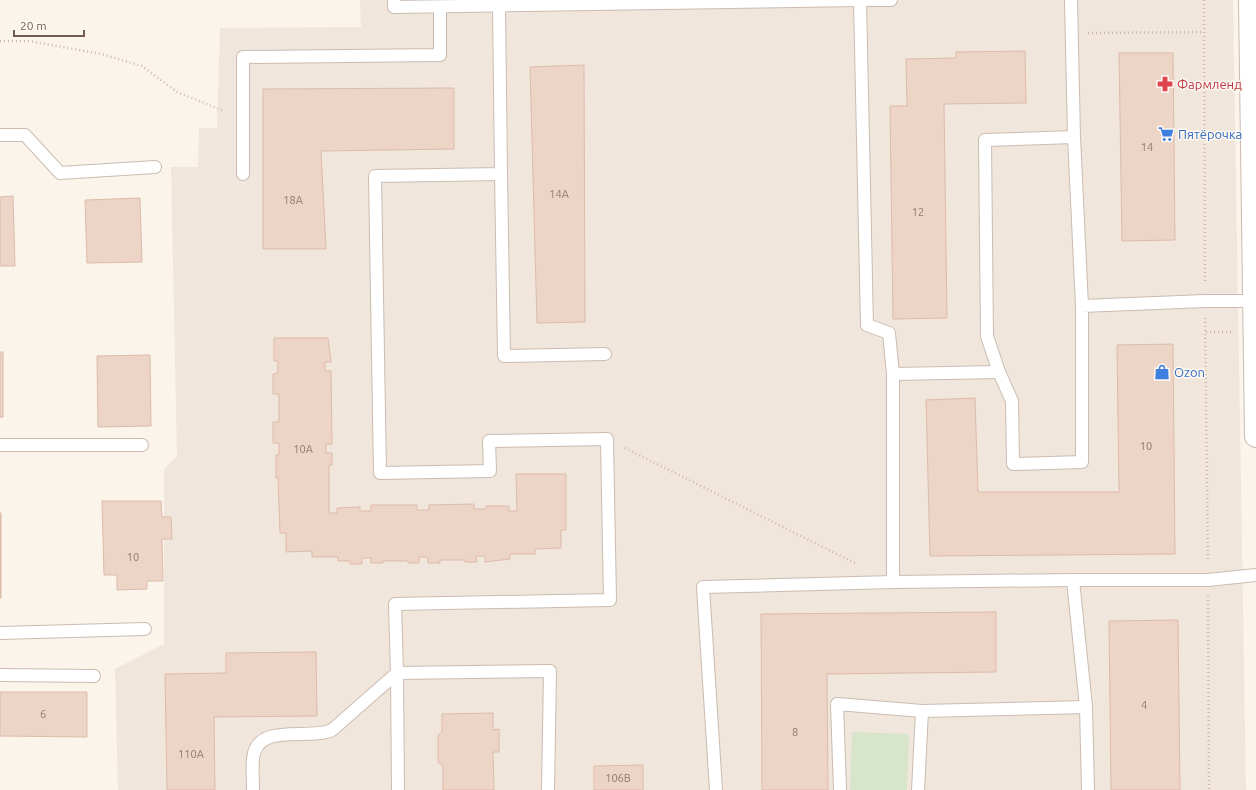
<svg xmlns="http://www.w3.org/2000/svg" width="1256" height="790" font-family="Ubuntu,sans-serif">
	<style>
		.residential { fill: #f1e6db }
		.green { fill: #d7e6cb }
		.building { fill: #ecd4c6; stroke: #ddbba9 }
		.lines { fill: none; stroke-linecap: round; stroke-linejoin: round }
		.service-casing { stroke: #cbbcb2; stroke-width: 14 }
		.minor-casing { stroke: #cbbcb2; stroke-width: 24 }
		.path { stroke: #d1b7a9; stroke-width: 2.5; stroke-dasharray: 1 3; stroke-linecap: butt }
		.service { stroke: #fff; stroke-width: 12 }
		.minor { stroke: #fff; stroke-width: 22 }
		.labels { text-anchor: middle; stroke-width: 3; stroke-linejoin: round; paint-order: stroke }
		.number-label { font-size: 11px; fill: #907a6e }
		.health-label { font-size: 13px; fill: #be3a42; stroke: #fdf8f1; text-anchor: start }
		.shop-label { font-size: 13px; fill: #366cbe; stroke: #fdf8f1; text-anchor: start }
	</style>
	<rect width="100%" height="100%" fill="#faf4eb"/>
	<polygon class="residential" points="360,0 1233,0 1246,790 118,790 115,669 164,644 164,469 177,456 171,167 198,167 199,128 217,128 220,28 361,27"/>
	<polygon class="green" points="852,732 909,734 907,790 850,790"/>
	<g class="building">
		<polygon points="1025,51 1026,103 944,104 947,318 893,319 890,106 907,106 906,59 956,58 956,52"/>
		<polygon points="1119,53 1173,53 1175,240 1122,241"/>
		<polygon points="584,65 585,322 537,323 530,67"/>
		<polygon points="454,88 454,149 321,151 326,249 263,249 263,89"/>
		<polygon points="13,196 15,266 0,266 0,197"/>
		<polygon points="140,198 142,262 87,263 85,200"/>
		<polygon points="274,338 328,338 331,362 325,362 325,371 331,371 332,444 326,444 326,453 332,453 332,465 329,465 329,513 337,513 337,508 360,507 360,511 371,511 371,505 417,505 417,510 429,510 429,505 474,504 474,509 486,509 486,506 509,506 509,511 517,511 516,474 566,474 566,530 561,530 561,548 535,549 535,554 510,554 510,559 485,562 485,556 476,556 477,562 465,562 465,560 440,560 440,563 428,563 428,557 419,557 419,563 408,563 408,561 383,561 383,563 371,563 371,558 362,558 362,564 350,564 350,561 338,561 338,557 312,557 312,551 286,552 286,533 280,533 278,478 276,478 276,455 279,455 279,443 273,443 273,422 279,422 279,394 273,394 273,374 278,373 278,361 274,361"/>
		<polygon points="1173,344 1175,554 930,556 926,400 975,398 978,492 1119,492 1117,345"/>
		<rect x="0" y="352" width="3" height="65"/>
		<polygon points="150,355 151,426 98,427 97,356"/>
		<polygon points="102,501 161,501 162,517 171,517 172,539 162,539 163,581 147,581 147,589 117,590 117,575 104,575"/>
		<rect x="0" y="513" width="1" height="85"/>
		<polygon points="996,612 996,672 827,674 828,790 762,790 761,614"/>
		<polygon points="1178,620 1180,790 1111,790 1109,621"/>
		<polygon points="316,652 317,716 214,717 215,790 167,790 165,674 226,673 226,653"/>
		<polygon points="0,692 87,692 87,737 0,736"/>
		<polygon points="493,713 493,730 499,729 499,752 493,752 494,790 443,790 443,766 438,762 438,736 442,731 442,714"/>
		<polygon points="643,765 643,790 594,790 594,766"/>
	</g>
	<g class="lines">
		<defs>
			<g id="service">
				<polyline points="394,0 394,7 860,0"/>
				<polyline points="891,0 860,0 867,325 889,333 893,374 893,582 1073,580"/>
				<polyline points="1071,0 1074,137"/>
				<polyline points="0,135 25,135 60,173 155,167"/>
				<polyline points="243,174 243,57 440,55 440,7"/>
				<polyline points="501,174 504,356 605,354"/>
				<polyline points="1082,306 1074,137 985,140 987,336 999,372 1012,401 1013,464 1082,462 1082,306 1205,301 1253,301"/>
				<polyline points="893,374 999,372"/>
				<polyline points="0,445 142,445"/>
				<polyline points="0,633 145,629"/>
				<polyline points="0,675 94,676"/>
				<path d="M 253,790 C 253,780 252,769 253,759 C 256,721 309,741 332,730 L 397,673 L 395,604 L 610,600 L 607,439 L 489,441 L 490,471 L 380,473 L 375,176 L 501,174 L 499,6"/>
				<polyline points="398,790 397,673 550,671 548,790"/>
				<polyline points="716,790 703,587 893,582"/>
				<polyline points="840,790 837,704 922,711 1086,707"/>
				<polyline points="918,790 922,711"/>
				<polyline points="1088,790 1086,707 1073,580 1208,580 1256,575"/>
			</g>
			<polyline id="minor" points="1250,0 1256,436"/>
		</defs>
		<use href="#service" class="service-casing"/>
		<use href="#minor" class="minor-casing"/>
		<g class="path">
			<polyline points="1204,0 1205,283"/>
			<polyline points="1088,33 1204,32"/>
			<polyline points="0,41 29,41 101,54 142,66 177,92 224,111"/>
			<polyline points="1205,318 1208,561"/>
			<polyline points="1206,332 1232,332"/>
			<polyline points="625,448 857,564"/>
			<polyline points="1208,596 1209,790"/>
		</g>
		<use href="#service" class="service"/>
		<use href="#minor" class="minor"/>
	</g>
	<defs>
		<symbol id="pharmacy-bare" viewBox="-9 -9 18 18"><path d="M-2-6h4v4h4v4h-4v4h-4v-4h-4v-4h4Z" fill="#e0444e" stroke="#fdf8f1" stroke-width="2.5" paint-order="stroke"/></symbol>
		<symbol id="supermarket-bare" viewBox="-9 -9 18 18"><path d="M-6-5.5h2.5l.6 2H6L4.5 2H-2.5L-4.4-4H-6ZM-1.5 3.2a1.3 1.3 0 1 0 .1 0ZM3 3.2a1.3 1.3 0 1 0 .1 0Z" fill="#3f7fe0" stroke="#fdf8f1" stroke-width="2.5" paint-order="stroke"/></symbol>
		<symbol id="shop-bare" viewBox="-9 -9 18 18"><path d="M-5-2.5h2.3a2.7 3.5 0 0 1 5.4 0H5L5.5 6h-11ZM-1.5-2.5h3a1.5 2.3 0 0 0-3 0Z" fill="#3f7fe0" stroke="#fdf8f1" stroke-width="2.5" paint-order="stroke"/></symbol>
	</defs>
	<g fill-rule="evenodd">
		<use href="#pharmacy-bare" x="1154" y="73" width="22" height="22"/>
		<use href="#supermarket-bare" x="1155" y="123" width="22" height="22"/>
		<use href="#shop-bare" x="1151" y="361" width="22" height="22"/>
	</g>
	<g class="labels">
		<g class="number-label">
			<text x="1147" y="151">14</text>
			<text x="559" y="198">14А</text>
			<text x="293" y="204">18А</text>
			<text x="918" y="216">12</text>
			<text x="1146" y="450">10</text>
			<text x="303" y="453">10А</text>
			<text x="133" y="561">10</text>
			<text x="1144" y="709">4</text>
			<text x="43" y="718">6</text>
			<text x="795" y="736">8</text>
			<text x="191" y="758">110А</text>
			<text x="618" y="782">106В</text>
		</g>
		<g class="health-label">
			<text x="1177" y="89">Фармленд</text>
		</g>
		<g class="shop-label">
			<text x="1178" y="139">Пятёрочка</text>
			<text x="1174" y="377">Ozon</text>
		</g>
	</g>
	<path d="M14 30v6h70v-6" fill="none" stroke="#725c51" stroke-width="2"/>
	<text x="20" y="30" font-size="12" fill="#725c51" stroke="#fdf8f1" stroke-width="3" paint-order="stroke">20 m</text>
</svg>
